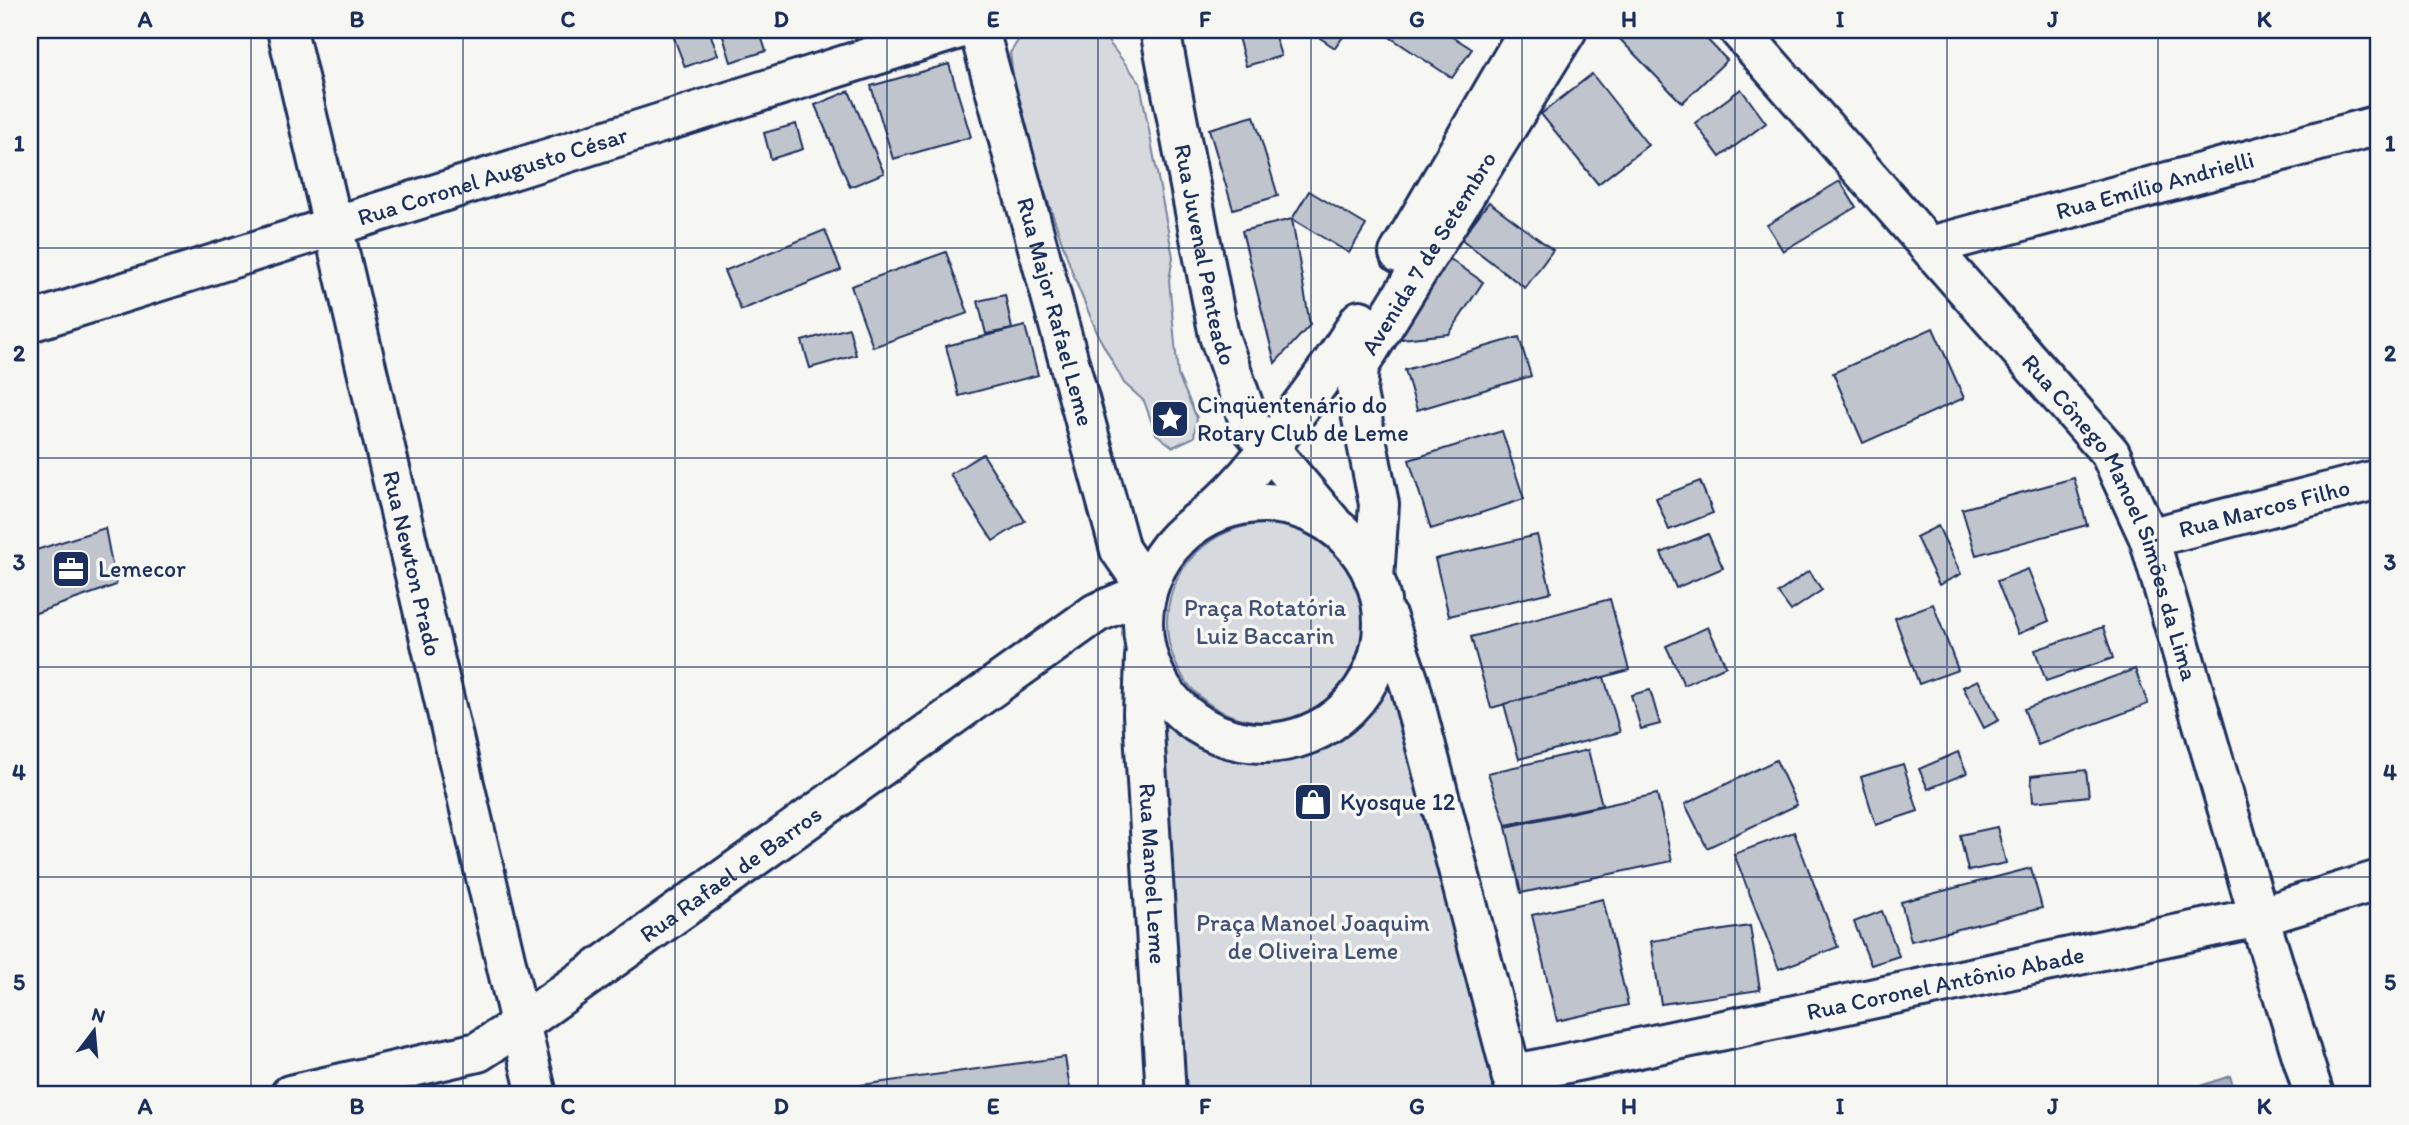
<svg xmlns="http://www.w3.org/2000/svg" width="2409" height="1125" font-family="Itim,sans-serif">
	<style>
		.green { fill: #d6d9dd; stroke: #78849e; stroke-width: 2 }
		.water { fill: #abb2c0; stroke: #717e99; stroke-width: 2 }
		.building { fill: #c0c4cd; stroke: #1b2f5e; stroke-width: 2 }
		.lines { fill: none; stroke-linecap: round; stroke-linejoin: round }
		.minor-casing { stroke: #1b2f5e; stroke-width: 44 }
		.tertiary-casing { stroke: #1b2f5e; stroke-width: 44 }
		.secondary-casing { stroke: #1b2f5e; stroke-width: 44 }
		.minor { stroke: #f6f6f2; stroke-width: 38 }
		.tertiary { stroke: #f6f6f2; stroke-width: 38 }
		.secondary { stroke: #f6f6f2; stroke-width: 38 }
		.grid { fill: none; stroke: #1b2f5e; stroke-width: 2; stroke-opacity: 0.55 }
		.labels { text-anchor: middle; stroke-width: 7; stroke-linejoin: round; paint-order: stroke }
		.street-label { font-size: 24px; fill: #1b2f5e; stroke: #f6f6f2 }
		.poi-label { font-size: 24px; fill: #1b2f5e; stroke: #f6f6f2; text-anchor: start }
		.park-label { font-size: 24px; fill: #405177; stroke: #f6f6f2 }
		.neatline { fill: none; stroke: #1b2f5e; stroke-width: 2.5 }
		.grid-label { font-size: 23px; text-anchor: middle; font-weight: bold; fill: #1b2f5e }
	</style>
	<rect width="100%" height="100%" fill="#f6f6f2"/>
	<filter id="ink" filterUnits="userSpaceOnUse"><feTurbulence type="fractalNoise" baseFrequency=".0143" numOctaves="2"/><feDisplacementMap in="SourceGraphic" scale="14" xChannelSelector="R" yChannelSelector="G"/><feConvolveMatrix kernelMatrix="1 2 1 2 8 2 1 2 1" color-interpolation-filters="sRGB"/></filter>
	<g filter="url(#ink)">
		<g class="green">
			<polygon points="1040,30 1088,30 1107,40 1140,83 1173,257 1169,280 1178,375 1197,418 1194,437 1173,447 1156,434 1144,401 1124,383 1099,337 1075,280 1018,113 1010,53 1021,36"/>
			<circle cx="1266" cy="623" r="99"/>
			<polygon points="1395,641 1517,1095 1166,1095 1158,686 1186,719 1210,736 1240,746 1274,750 1310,734 1336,725"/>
		</g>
		<polygon class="water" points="2230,1076 2236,1095 2173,1095"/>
		<g class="building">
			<polygon points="671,30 709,30 718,55 685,67"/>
			<polygon points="721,30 759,30 766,51 731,62"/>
			<polygon points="1236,30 1273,30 1281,56 1246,66"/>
			<polygon points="1308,30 1348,30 1335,48"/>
			<polygon points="1379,30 1442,30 1472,49 1452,78"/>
			<polygon points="1611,30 1698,30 1727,60 1682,103"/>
			<polygon points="949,64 971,137 893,159 871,86"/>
			<polygon points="1592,74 1648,145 1598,184 1541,114"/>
			<polygon points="1741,89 1766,123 1720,157 1695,123"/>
			<polygon points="849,91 884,173 850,187 815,105"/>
			<polygon points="1254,116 1278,196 1233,209 1209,129"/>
			<polygon points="796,124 803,149 771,159 764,133"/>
			<polygon points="1840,181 1856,207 1783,251 1767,225"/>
			<polygon points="1309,191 1366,225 1349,253 1292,219"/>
			<polygon points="1489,202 1553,250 1525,288 1461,239"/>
			<polygon points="1292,219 1310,325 1275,363 1242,231"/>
			<polygon points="825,230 841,270 741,310 724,271"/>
			<polygon points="946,252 968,313 873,347 851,286"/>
			<polygon points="1443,254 1483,282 1449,334 1382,341"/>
			<polygon points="1005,295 1012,329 986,334 978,301"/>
			<polygon points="1025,326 1038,375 959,396 946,346"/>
			<polygon points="849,328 856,355 810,368 802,341"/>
			<polygon points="1933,328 1964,398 1863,443 1833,373"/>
			<polygon points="1519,337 1531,376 1417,410 1405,370"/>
			<polygon points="1502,431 1524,499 1431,529 1409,460"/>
			<polygon points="983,454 1025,521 993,541 950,474"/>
			<polygon points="2074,478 2087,525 1976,555 1962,509"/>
			<polygon points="1700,481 1713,513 1669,530 1656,498"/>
			<polygon points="1938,526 1961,574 1939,585 1916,537"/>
			<polygon points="105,528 116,585 30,615 30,552"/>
			<polygon points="1708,534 1723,568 1676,588 1661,553"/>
			<polygon points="1537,535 1551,592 1449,616 1435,559"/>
			<polygon points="2028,569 2049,621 2018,634 1997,581"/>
			<polygon points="1809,571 1822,590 1791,611 1778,593"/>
			<polygon points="1610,599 1629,670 1491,708 1471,637"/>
			<polygon points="1933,604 1958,670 1919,684 1895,618"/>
			<polygon points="1708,627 1726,666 1684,685 1666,646"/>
			<polygon points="2103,627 2113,658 2046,681 2035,650"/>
			<polygon points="2135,669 2148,704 2038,745 2024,709"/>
			<polygon points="1604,677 1620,732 1519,759 1504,704"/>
			<polygon points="1978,680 1999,720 1984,728 1963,687"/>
			<polygon points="1650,690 1660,724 1641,729 1631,695"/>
			<polygon points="1588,750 1602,805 1506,825 1488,773"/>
			<polygon points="1958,752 1967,773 1928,789 1919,769"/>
			<polygon points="1776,760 1797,805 1707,848 1685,804"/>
			<polygon points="1903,764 1918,811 1876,825 1861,777"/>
			<polygon points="2086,770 2089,796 2033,802 2031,776"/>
			<polygon points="1657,794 1672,861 1521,893 1506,827"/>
			<polygon points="1997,827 2006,863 1968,871 1960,835"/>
			<polygon points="1794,832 1838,947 1779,969 1734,854"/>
			<polygon points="2031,868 2042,908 1911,941 1901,902"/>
			<polygon points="1603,899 1628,1005 1557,1021 1532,915"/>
			<polygon points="1882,911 1899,956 1871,965 1854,922"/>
			<polygon points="1750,926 1760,990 1661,1004 1651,941"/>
			<polygon points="1065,1057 1071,1095 862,1095 861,1085"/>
		</g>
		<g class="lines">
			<defs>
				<g id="minor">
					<path id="s1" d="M 287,30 L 537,1095"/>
					<path id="s2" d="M 1739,30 L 2110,453 L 2149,538 L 2259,917 L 2314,1095"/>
					<path id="s3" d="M 1930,246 L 2379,125"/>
					<path id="s4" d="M 30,322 L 956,30"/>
					<path id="s5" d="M 2149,538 L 2379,479"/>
					<path id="s6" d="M 1511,1075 L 2259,917 L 2379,880"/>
				</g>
				<g id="tertiary">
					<polyline points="1399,253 1529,30"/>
					<path d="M 1192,526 C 1236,495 1266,453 1298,410 C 1320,381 1341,352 1360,320"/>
					<path id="s7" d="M 1374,579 L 1379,504 L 1357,393 L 1359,366 L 1567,30"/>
					<path id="s8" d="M 290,1095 L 478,1052 L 521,1024 L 1096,613 L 1146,592"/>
				</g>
				<g id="secondary">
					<path id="s9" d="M 979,30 L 1120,550 L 1147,589"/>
					<path id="s10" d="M 1160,30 L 1219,336 L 1251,427 L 1331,522"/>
					<circle cx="1263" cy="623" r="120"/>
					<polyline points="1387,618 1410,685 1517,1095"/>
					<path id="s11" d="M 1145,657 L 1143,714 L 1166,1095"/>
				</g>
			</defs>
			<use href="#minor" class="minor-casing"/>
			<use href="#tertiary" class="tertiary-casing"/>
			<use href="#secondary" class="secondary-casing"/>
			<use href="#minor" class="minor"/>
			<use href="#tertiary" class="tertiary"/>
			<use href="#secondary" class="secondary"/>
		</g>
	</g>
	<path class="grid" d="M 251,30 L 251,1095M 463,30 L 463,1095M 675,30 L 675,1095M 887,30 L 887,1095M 1098,30 L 1098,1095M 1311,30 L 1311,1095M 1522,30 L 1522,1095M 1735,30 L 1735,1095M 1947,30 L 1947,1095M 2158,30 L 2158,1095M 30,248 L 2379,248M 30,458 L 2379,458M 30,667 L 2379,667M 30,877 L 2379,877"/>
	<defs>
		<symbol id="sight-square" viewBox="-11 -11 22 22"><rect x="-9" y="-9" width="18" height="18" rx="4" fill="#1b2f5e" stroke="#f6f6f2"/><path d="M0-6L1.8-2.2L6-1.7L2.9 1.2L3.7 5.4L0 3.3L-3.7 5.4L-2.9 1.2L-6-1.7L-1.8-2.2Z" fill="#fff"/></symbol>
		<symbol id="office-square" viewBox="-11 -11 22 22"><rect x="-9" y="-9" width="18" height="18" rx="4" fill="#1b2f5e" stroke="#f6f6f2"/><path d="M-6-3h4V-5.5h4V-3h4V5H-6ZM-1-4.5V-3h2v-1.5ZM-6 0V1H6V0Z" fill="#fff"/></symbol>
		<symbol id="shop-square" viewBox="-11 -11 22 22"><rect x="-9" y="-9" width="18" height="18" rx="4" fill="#1b2f5e" stroke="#f6f6f2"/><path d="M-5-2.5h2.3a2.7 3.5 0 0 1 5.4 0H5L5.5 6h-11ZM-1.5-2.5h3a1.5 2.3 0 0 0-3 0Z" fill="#fff"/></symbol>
	</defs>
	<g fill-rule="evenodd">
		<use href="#sight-square" x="1148" y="397" width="44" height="44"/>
		<use href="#office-square" x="49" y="547" width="44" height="44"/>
		<use href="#shop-square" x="1291" y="780" width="44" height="44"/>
	</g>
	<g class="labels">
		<g class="street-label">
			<text dy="8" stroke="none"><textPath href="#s4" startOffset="485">Rua Coronel Augusto César</textPath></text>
			<text dy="8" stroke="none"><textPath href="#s3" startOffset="233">Rua Emílio Andrielli</textPath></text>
			<text dy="8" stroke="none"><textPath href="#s10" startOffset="229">Rua Juvenal Penteado</textPath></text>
			<text dy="8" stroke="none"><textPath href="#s7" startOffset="348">Avenida 7 de Setembro</textPath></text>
			<text dy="8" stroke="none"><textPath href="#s9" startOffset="292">Rua Major Rafael Leme</textPath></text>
			<text dy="8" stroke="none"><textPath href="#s5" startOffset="119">Rua Marcos Filho</textPath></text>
			<text dy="8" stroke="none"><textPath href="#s2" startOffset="620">Rua Cônego Manoel Simões da Lima</textPath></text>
			<text dy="8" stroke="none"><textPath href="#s1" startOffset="548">Rua Newton Prado</textPath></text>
			<text dy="8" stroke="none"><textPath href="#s11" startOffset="217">Rua Manoel Leme</textPath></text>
			<text dy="8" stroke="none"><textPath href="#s8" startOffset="502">Rua Rafael de Barros</textPath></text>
			<text dy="8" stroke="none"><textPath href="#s6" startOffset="444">Rua Coronel Antônio Abade</textPath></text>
		</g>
		<g class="poi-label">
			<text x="1197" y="413">Cinqüentenário do<tspan x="1197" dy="28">Rotary Club de Leme</tspan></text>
			<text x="98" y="577">Lemecor</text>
			<text x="1340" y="810">Kyosque 12</text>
		</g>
		<g class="park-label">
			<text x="1265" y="616">Praça Rotatória<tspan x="1265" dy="28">Luiz Baccarin</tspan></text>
			<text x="1313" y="931">Praça Manoel Joaquim<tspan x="1313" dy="28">de Oliveira Leme</tspan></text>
		</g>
	</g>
	<rect width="2409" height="1125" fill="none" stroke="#f6f6f2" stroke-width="77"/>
	<g transform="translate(94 1031) rotate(16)" stroke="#f6f6f2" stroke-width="5" paint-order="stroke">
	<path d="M0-5L12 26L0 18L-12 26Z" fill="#1b2f5e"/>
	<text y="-10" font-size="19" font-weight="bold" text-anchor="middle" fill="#1b2f5e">N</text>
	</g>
	<rect x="38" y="38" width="2332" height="1048" class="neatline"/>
	<g class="grid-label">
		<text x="145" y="27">A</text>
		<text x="357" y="27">B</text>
		<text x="568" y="27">C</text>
		<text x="781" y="27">D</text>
		<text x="993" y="27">E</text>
		<text x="1205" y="27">F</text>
		<text x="1417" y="27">G</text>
		<text x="1629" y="27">H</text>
		<text x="1840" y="27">I</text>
		<text x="2053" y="27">J</text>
		<text x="2264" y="27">K</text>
		<text x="19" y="151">1</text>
		<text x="2390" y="151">1</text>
		<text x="19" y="361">2</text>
		<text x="2390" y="361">2</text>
		<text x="19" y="570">3</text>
		<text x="2390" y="570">3</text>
		<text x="19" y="780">4</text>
		<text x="2390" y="780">4</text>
		<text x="19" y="990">5</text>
		<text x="2390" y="990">5</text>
		<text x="145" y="1114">A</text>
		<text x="357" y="1114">B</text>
		<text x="568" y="1114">C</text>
		<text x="781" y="1114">D</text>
		<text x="993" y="1114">E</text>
		<text x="1205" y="1114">F</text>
		<text x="1417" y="1114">G</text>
		<text x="1629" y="1114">H</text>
		<text x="1840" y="1114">I</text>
		<text x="2053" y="1114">J</text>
		<text x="2264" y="1114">K</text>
	</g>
</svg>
